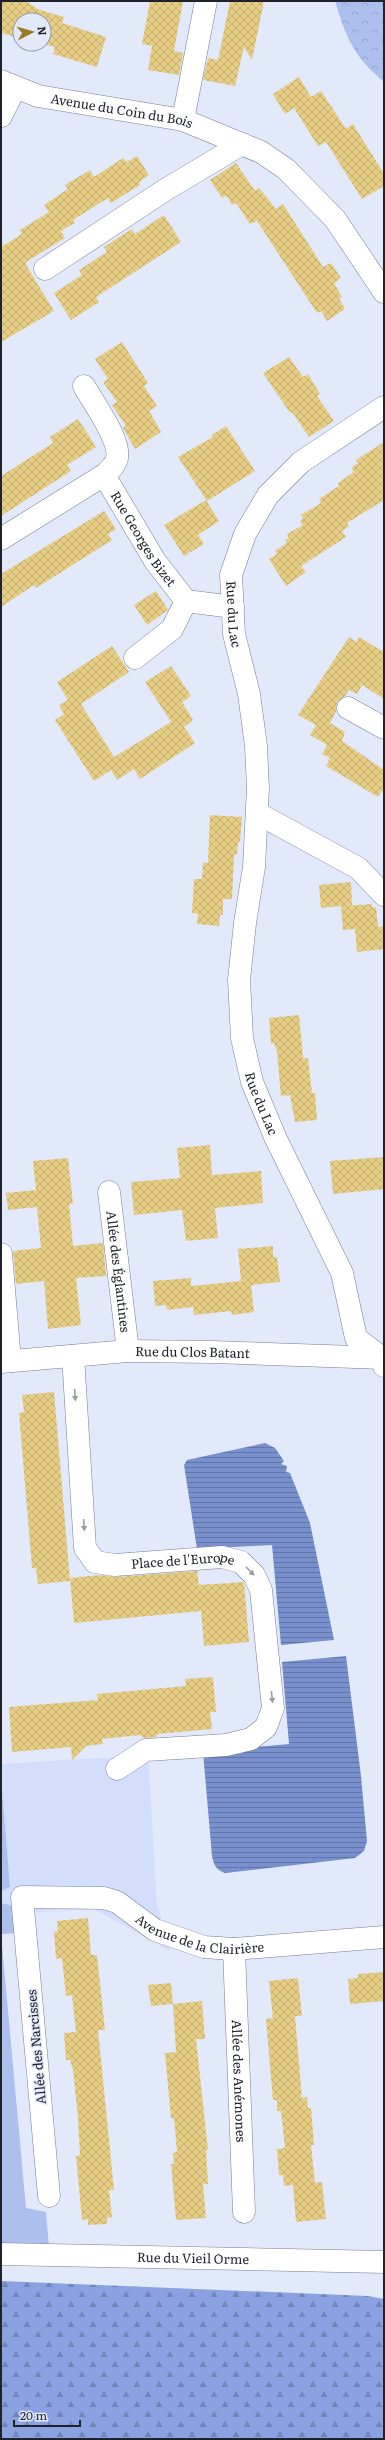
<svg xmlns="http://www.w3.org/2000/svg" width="385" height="2440" font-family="Literata,serif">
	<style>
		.built { fill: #d2defb }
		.green { fill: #acbfef }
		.forest { fill: url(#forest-firs) }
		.park { fill: url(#park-crowns) }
		.water { fill: url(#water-rules) }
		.building { fill: url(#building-cross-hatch) }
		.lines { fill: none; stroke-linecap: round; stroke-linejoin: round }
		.minor-casing { stroke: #767e92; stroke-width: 23 }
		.minor { stroke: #fff; stroke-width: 22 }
		.oneway { fill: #9a9c9f }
		.labels { text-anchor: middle; stroke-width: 3; stroke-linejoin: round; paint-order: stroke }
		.street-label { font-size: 13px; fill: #1f222a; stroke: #e2e9fb }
	</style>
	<defs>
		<pattern id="forest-firs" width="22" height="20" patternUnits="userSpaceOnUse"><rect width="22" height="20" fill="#8aa2e2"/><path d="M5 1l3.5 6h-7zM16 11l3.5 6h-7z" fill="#7084b7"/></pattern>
		<pattern id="park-crowns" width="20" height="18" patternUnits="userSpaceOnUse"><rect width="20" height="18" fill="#acbfef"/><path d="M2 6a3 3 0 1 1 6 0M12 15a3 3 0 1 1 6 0" fill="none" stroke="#94a4cd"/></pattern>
		<pattern id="water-rules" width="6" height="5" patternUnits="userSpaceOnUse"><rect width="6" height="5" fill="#7890ce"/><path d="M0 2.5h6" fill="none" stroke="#6275a7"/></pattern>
		<pattern id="building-cross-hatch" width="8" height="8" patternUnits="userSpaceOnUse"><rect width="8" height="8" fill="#e7cd84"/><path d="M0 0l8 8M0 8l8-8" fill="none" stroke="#c6b072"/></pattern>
	</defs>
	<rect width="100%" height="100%" fill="#e2e9fb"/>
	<polygon class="built" points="148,1755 157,1903 170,1951 94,1909 1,1914 1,1764"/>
	<g class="green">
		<polygon points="1,1779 10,1887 1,1891"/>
		<polygon points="1,1903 9,1905 17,1911 19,1933 1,1934 26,2208 46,2212 49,2247 1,2245"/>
	</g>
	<polygon class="forest" points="1,2281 368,2296 384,2299 384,2439 1,2439"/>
	<path class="park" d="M 335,1 L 384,1 L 384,82 C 354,57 346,38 335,1 Z"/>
	<g class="water">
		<polygon points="265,1443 275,1448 284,1461 281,1464 287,1466 286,1472 290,1473 310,1523 334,1640 281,1645 272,1545 197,1549 184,1465 187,1460"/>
		<path d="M 346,1656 L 361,1776 L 367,1841 L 364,1851 L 355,1858 L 225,1873 C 216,1870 214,1865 212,1856 L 203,1752 L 289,1744 L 282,1662 Z"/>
	</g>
	<g class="building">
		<polygon points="1,1 25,1 40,10 64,17 62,23 106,37 97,67 53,54 55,47 43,44 44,20 20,20 20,38 1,33"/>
		<polygon points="150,1 183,1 174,51 183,53 179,75 148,70 152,46 142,44"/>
		<polygon points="230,1 264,1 252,60 244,47 235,86 203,80 208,58 218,60"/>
		<polygon points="299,77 311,97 321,91 346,129 353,124 384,174 384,186 362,199 326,142 318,146 294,108 285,114 273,94"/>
		<polygon points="137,156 149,175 139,182 140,185 111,203 108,198 73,220 75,223 61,231 65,238 26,262 26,265 54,311 1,342 1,247 22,234 20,230 49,212 44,205 68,189 65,185 90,170 94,177 123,158 127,162"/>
		<polygon points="236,163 255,191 259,188 276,209 283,204 323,267 331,263 341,278 334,283 342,297 339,298 345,309 327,321 321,311 317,313 257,221 250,224 236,203 232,205 227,196 222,198 210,180"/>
		<polygon points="164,215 181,242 96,297 99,302 71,320 54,293 82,275 79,270 107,252 104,247 132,229 135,234"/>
		<polygon points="122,342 148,383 144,386 157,406 149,411 161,432 135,449 123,428 126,426 112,405 117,402 103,382 108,379 95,359"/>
		<polygon points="289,357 303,377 308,374 320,394 317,396 334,421 309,437 292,412 290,413 263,373"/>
		<polygon points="78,419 96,447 67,465 71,471 1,516 1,476 53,443 50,437"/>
		<polygon points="226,426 255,471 207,501 178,457 213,437 212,435"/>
		<polygon points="384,442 384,500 347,523 349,526 342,531 346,537 301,566 306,572 286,586 269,559 277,554 275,551 287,543 285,540 289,538 287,534 303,525 300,521 303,518 301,515 321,503 319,499 339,486 338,483 354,472 351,468 358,463 356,460"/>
		<polygon points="206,500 219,521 198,535 204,544 184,556 164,525"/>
		<polygon points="104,511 116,529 108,534 112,540 36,588 34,585 1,607 1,574"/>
		<polygon points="156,591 168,610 147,625 134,605"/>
		<polygon points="349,637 356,642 359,637 384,652 384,699 362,685 357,694 349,690 345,696 337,702 336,711 330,723 345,732 342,741 384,770 384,788 378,797 326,766 330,758 322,754 327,745 310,735 316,725 298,715"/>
		<polygon points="112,646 129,672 81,704 114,757 171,722 145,682 171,666 191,696 182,702 193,720 184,727 195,743 140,779 134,769 117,780 111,770 94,781 55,720 64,714 59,705 68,700 57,682"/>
		<polygon points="210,815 242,817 240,842 238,842 237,855 234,855 232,899 223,899 223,915 220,915 219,926 197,924 198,914 192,913 194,879 202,879 203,862 208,863"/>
		<polygon points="351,882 352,905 345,906 372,904 372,908 376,907 378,927 384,926 384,949 357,952 355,929 343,930 341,906 321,908 319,885"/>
		<polygon points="299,1015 303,1058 308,1058 312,1093 315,1093 317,1120 295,1122 290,1095 281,1096 277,1052 274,1043 271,1044 269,1018"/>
		<polygon points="210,1145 212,1175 261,1171 263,1203 215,1208 218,1238 186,1241 182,1210 134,1215 131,1182 180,1178 177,1148"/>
		<polygon points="384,1157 384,1189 333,1194 330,1161"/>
		<polygon points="68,1158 73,1204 69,1204 73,1246 103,1243 106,1276 76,1278 81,1325 48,1329 44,1281 16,1284 13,1251 41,1248 37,1207 8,1210 6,1193 36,1190 33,1161"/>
		<polygon points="273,1246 273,1257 277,1257 280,1282 251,1285 254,1312 232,1315 231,1311 194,1315 193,1307 167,1310 166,1305 155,1306 153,1281 191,1278 191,1286 241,1281 238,1249"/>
		<polygon points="54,1392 70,1581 38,1584 36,1568 32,1568 19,1413 24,1412 22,1395"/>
		<polygon points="197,1571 199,1585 244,1582 249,1642 204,1646 201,1611 74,1623 70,1578 101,1575 116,1577"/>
		<polygon points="213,1677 216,1712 210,1712 212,1729 157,1734 157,1737 144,1738 140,1735 102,1739 103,1744 86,1746 72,1760 71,1747 12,1752 9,1707 98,1700 97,1694 186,1686 185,1679"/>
		<polygon points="88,1918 91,1955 97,1955 105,2030 98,2030 114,2190 109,2190 112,2217 107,2218 107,2224 88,2225 88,2219 82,2220 76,2156 80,2155 78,2118 73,2070 70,2060 66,2060 64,2033 76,2032 72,1995 66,1996 62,1958 56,1959 54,1932 58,1931 57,1921"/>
		<polygon points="384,1972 384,2001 350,2004 348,1979 358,1978 358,1974"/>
		<polygon points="298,1978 302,2016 295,2016 302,2098 307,2097 308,2108 311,2108 314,2145 311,2145 315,2183 322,2182 326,2219 296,2222 293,2185 284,2186 283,2175 279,2175 277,2149 285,2148 281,2111 277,2111 277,2100 273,2100 266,2019 273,2018 269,1981"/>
		<polygon points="171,1983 173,2004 151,2006 148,1985"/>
		<polygon points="202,2001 205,2039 196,2039 208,2150 206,2150 208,2184 203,2184 206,2218 176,2220 171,2164 174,2164 173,2153 177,2152 174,2118 171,2119 165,2053 176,2052 173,2004"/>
	</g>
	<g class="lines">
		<defs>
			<g id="minor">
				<path id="s1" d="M 1,81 L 38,96 L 183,120 L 261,152 L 286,169 L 335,219 L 384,292"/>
				<polyline points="1,116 15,88"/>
				<polyline points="183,120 206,1"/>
				<polyline points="45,269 165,190 242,144"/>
				<path id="s2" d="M 384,407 L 301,462 L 268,495 L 245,534 L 231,575 L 234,634 L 249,694 L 256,746 L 258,788 L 254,867 L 245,923 L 239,980 L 242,1038 L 252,1082 L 276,1139 L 342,1273 L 356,1338 L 382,1358 L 384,1366"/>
				<path id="s3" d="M 104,475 L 155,561 L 186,601 L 233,607"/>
				<path d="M 1,539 L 104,475 C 110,470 115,466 117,458 C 121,440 93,402 84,386"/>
				<polyline points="135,658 172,629 186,601"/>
				<polyline points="348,708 384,728"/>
				<polyline points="257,813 358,868 384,895"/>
				<path id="s4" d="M 109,1192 L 128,1351"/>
				<polyline points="1,1254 10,1361"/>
				<path id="s5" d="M 73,1356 L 85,1548 L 95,1562 L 115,1565 L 222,1557 L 241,1562 L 254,1575 L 261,1590 L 273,1708 L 266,1727 L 251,1739 L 226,1745 L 146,1750 L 117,1769"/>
				<path id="s6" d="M 1,1362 L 128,1351 L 213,1352 L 384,1358"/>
				<path id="s7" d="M 234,1949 L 244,2212"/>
				<path id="s8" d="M 49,2196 L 22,1897 L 104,1898 L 117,1902 L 155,1930 L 204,1947 L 234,1949 L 384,1937"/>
				<path id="s9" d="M 1,2254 L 384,2262"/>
			</g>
		</defs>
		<use href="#minor" class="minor-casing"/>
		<use href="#minor" class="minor"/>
	</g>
	<defs><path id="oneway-solid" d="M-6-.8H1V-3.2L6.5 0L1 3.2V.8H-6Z"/></defs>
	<g class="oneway">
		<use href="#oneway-solid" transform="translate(75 1395) rotate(86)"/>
		<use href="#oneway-solid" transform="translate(84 1525) rotate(86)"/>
		<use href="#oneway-solid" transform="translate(250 1571) rotate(46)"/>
		<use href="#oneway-solid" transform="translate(272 1697) rotate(84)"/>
	</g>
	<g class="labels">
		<g class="street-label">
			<text dy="5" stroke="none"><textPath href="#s1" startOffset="125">Avenue du Coin du Bois</textPath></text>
			<text dy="5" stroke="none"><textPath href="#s3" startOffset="75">Rue Georges Bizet</textPath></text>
			<text dy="5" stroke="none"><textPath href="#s2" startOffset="274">Rue du Lac</textPath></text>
			<text dy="5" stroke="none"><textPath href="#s2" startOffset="770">Rue du Lac</textPath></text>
			<text dy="5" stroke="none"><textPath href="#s4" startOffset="80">Allée des Églantines</textPath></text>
			<text dy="5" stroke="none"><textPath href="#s6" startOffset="192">Rue du Clos Batant</textPath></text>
			<text dy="5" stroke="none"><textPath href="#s5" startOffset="298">Place de l'Europe</textPath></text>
			<text dy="5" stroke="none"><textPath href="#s8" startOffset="488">Avenue de la Clairière</textPath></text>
			<text transform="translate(36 2047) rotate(-95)" y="5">Allée des Narcisses</text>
			<text dy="5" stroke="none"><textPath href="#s7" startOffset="132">Allée des Anémones</textPath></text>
			<text dy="5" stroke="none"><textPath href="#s9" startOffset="192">Rue du Vieil Orme</textPath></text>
		</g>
	</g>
	<rect width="385" height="2440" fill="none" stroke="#1f222a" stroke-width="4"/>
	<g transform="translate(32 32) rotate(84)"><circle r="19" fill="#e2e9fb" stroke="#9499a7"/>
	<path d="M0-3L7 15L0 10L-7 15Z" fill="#987c25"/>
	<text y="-6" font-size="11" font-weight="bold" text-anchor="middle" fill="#1f222a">N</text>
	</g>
	<path d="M14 2420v6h66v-6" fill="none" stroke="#1f222a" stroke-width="2"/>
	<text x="20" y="2420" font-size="12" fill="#1f222a" stroke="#e2e9fb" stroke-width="3" paint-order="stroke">20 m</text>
</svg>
